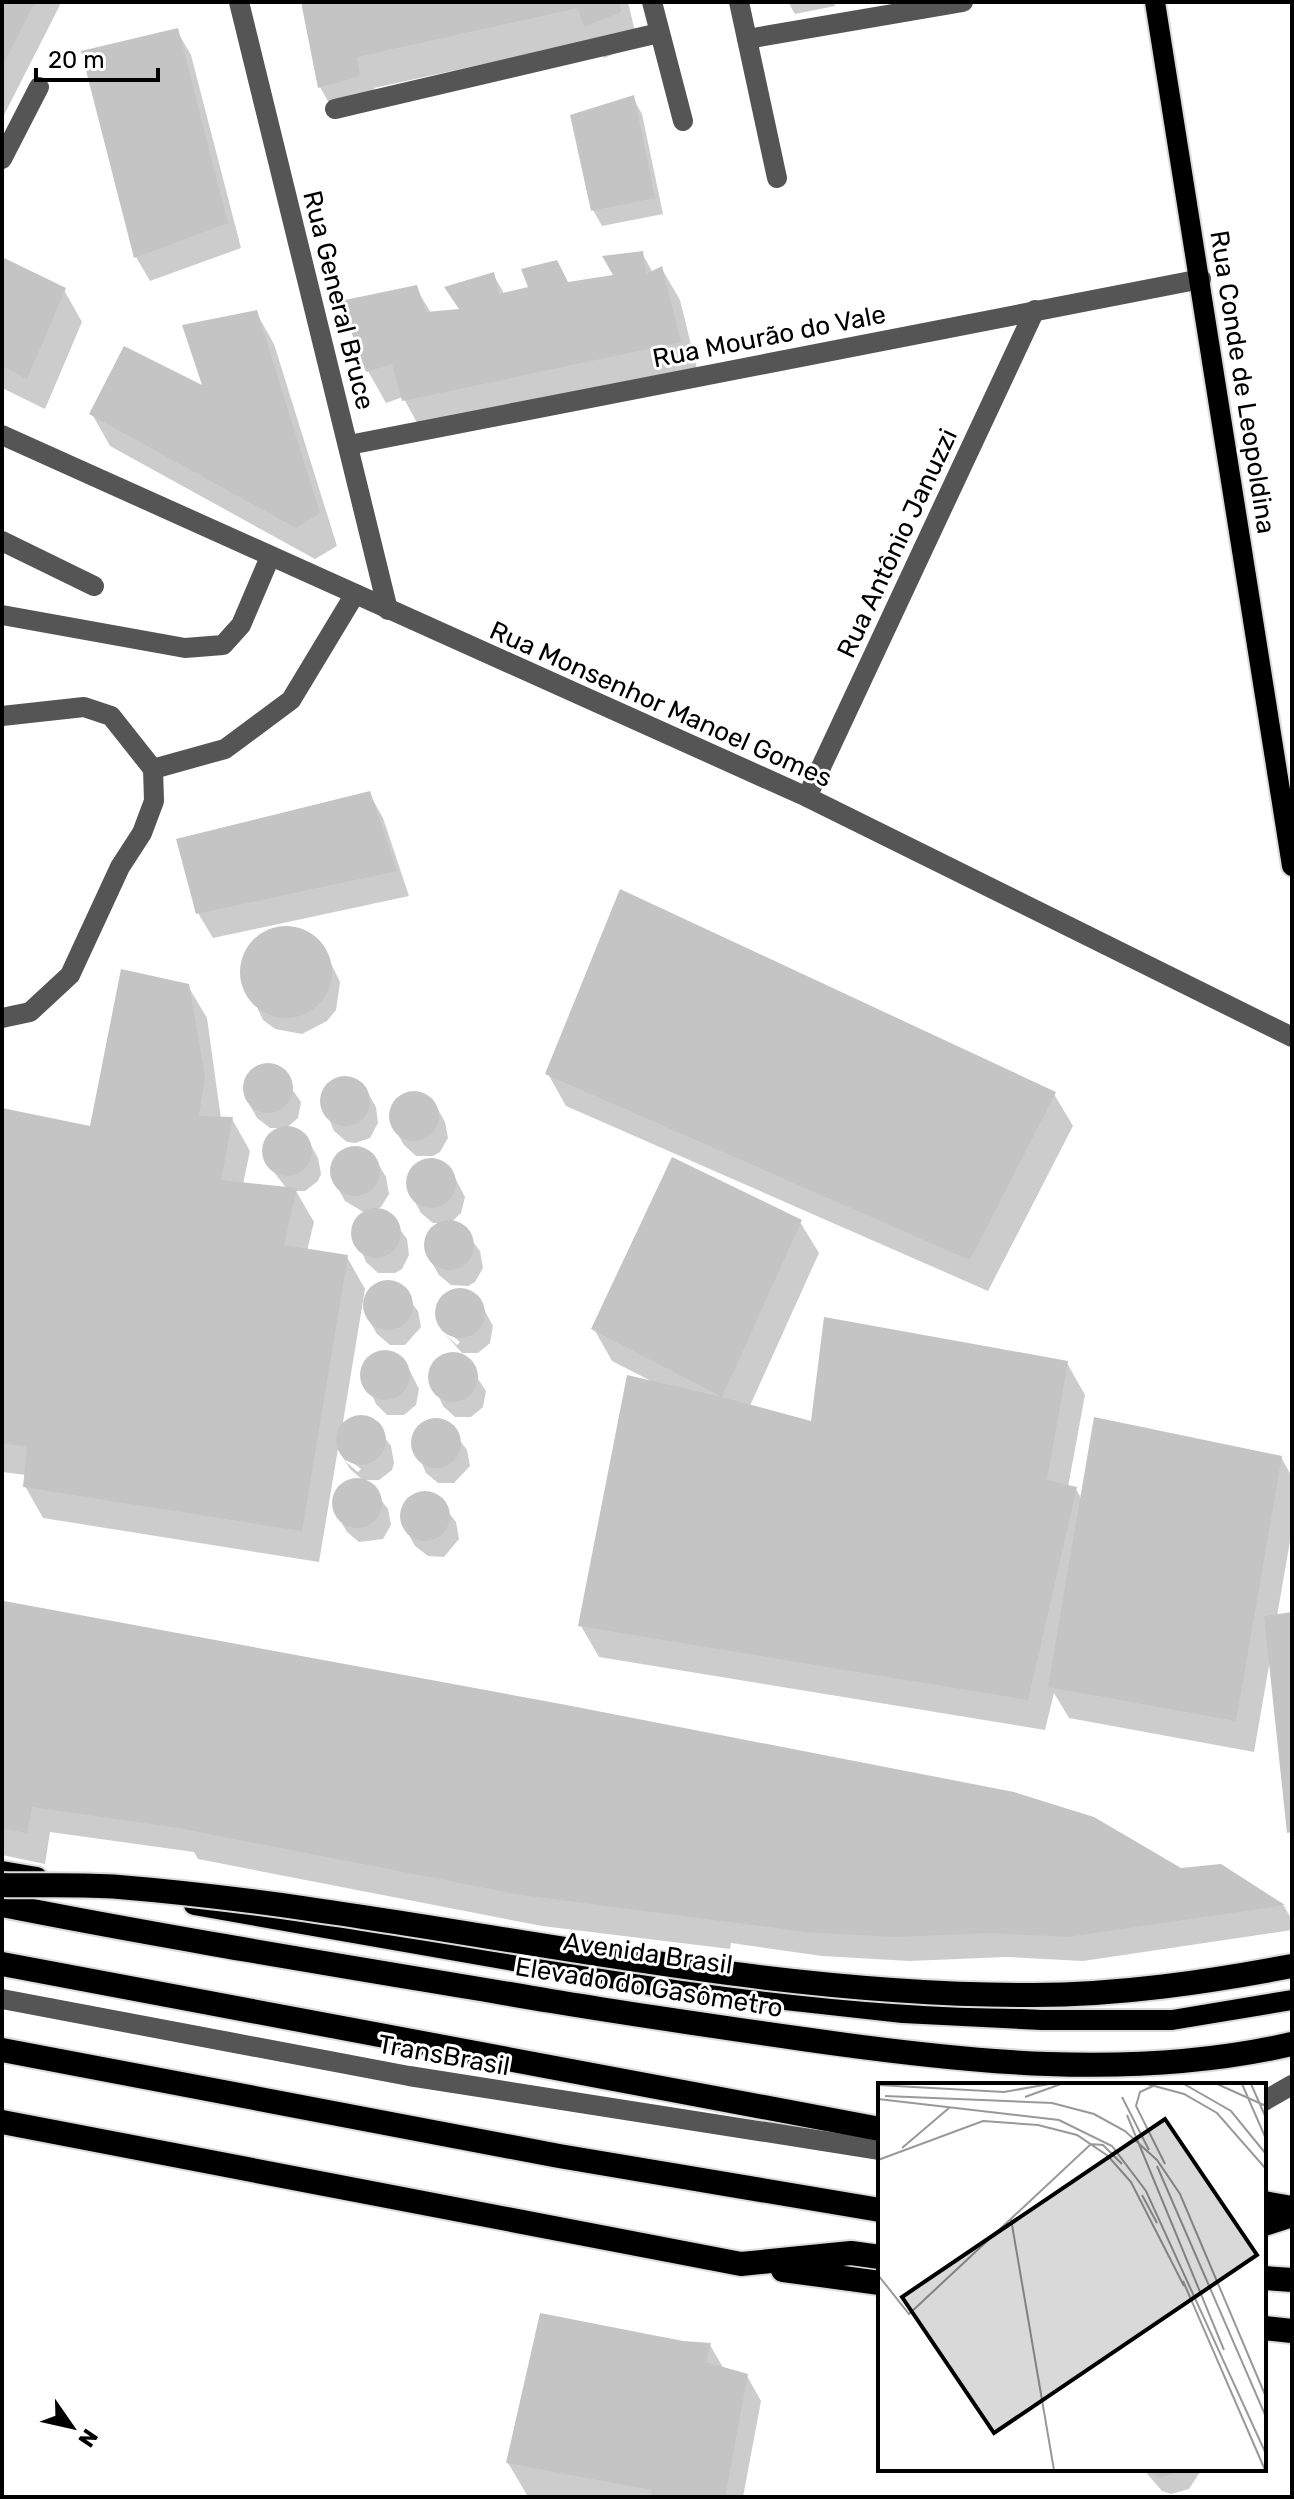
<svg xmlns="http://www.w3.org/2000/svg" width="1294" height="2499" font-family="Rubik,sans-serif">
	<style>
		.shadow { fill: #0003; fill-rule: evenodd }
		.building { fill: #c4c4c4 }
		.lines { fill: none; stroke-linecap: round; stroke-linejoin: round }
		.major-casing { stroke: #dbdbdb; stroke-width: 24 }
		.highway-casing { stroke: #dbdbdb; stroke-width: 28 }
		.minor { stroke: #555; stroke-width: 20 }
		.major { stroke: #000; stroke-width: 20 }
		.highway { stroke: #000; stroke-width: 24 }
		.highway-bridge-casing { stroke: #dbdbdb; stroke-width: 28; stroke-linecap: butt }
		.highway-bridge { stroke: #000; stroke-width: 24 }
		.labels { text-anchor: middle; stroke-width: 6; stroke-linejoin: round; paint-order: stroke }
		.street-label { font-size: 26px; fill: #000; stroke: #fff }
		.inset-road { fill: none; stroke: #999; stroke-width: 2 }
		.view { fill: #000; fill-opacity: 0.15; stroke: #000; stroke-width: 4 }
		.inset-edge { fill: none; stroke: #000; stroke-width: 4 }
	</style>
	<rect width="100%" height="100%" fill="#fff"/>
	<g class="shadow">
		<polygon points="2,2 58,2 60,5 2,119"/>
		<polygon points="303,2 628,2 638,44 604,58 594,40 374,88 377,108 338,119 320,87"/>
		<polygon points="788,2 834,2 835,6 795,14"/>
		<polygon points="177,31 191,55 241,248 150,281 136,257"/>
		<polygon points="633,98 642,114 663,214 602,226 593,210"/>
		<polygon points="642,253 653,273 662,269 680,300 698,373 422,432 403,397 386,403 368,371 416,288 431,313 460,311 493,274 505,295 616,276"/>
		<polygon points="2,260 64,290 82,322 45,409 2,388"/>
		<polygon points="256,312 274,344 337,546 315,559 110,446 92,414 205,389"/>
		<polygon points="369,793 383,818 409,896 213,938 198,913"/>
		<polygon points="289,928 304,932 325,951 340,982 336,1010 327,1021 302,1034 275,1029 263,1020 242,975 244,960 261,936"/>
		<path d="M 188,986 L 207,1018 L 221,1119 L 232,1119 L 250,1151 L 243,1184 L 287,1189 L 267,1163 L 266,1141 L 278,1128 L 270,1128 L 257,1118 L 247,1100 L 246,1078 L 256,1068 L 277,1067 L 301,1102 L 298,1118 L 283,1131 L 297,1130 L 308,1140 L 318,1158 L 321,1174 L 318,1181 L 305,1191 L 296,1191 L 314,1222 L 307,1251 L 347,1257 L 365,1289 L 342,1428 L 349,1420 L 371,1419 L 391,1446 L 394,1463 L 392,1470 L 379,1480 L 366,1480 L 388,1509 L 391,1525 L 383,1539 L 359,1542 L 347,1532 L 337,1515 L 336,1493 L 346,1482 L 365,1482 L 350,1469 L 338,1449 L 319,1562 L 43,1518 L 25,1486 L 26,1475 L 2,1472 L 2,1110 L 91,1129 ZM 346,1457 L 361,1469 L 358,1472 L 346,1462 Z"/>
		<polygon points="548,1074 1054,1094 1073,1126 988,1291 566,1106"/>
		<polygon points="347,1078 366,1090 376,1107 378,1123 370,1138 355,1143 347,1142 334,1131 321,1099 333,1081"/>
		<polygon points="417,1093 435,1104 445,1122 448,1138 440,1152 433,1156 416,1156 404,1145 394,1128 393,1106 403,1096"/>
		<polygon points="358,1148 376,1160 386,1177 389,1194 381,1207 370,1212 386,1211 407,1239 409,1255 402,1269 395,1273 378,1273 366,1262 353,1230 365,1213 345,1201 335,1183 334,1162 344,1151"/>
		<polygon points="433,1160 452,1172 465,1197 461,1213 448,1225 459,1224 480,1251 483,1268 475,1282 468,1286 451,1285 439,1275 429,1258 428,1235 440,1223 433,1223 421,1213 411,1195 410,1173 420,1163"/>
		<polygon points="800,1222 819,1253 749,1408 812,1423 1067,1363 1085,1395 1068,1487 1076,1489 1082,1500 1281,1457 1292,1477 1292,1530 1277,1616 1292,1614 1292,1837 1270,1660 1254,1752 1069,1718 1054,1693 1045,1730 599,1657 581,1626 655,1383 612,1361 594,1329"/>
		<polygon points="376,1284 397,1284 418,1311 421,1327 405,1345 390,1345 377,1334 367,1317 366,1295"/>
		<polygon points="462,1289 480,1302 493,1326 490,1343 478,1353 462,1353 445,1334 457,1345 460,1342 443,1328 443,1332 439,1325 436,1310 448,1292"/>
		<polygon points="395,1353 406,1363 419,1389 416,1405 404,1415 387,1415 376,1404 362,1373 374,1355"/>
		<polygon points="462,1355 486,1391 483,1407 471,1417 455,1417 443,1406 429,1375 441,1357"/>
		<polygon points="446,1422 467,1450 470,1466 454,1483 438,1483 426,1473 412,1441 424,1423"/>
		<polygon points="421,1493 435,1495 456,1522 459,1539 444,1557 428,1556 415,1546 405,1528 404,1506"/>
		<polygon points="6,1604 1180,1870 1220,1866 1284,1906 1292,1920 1292,1930 1083,1961 1006,1957 909,1961 822,1956 731,1943 730,1949 542,1926 198,1859 194,1852 50,1832 45,1864 2,1855 2,1623"/>
		<polygon points="683,2343 710,2345 724,2369 747,2376 761,2401 743,2497 527,2495 508,2463"/>
		<polygon points="1143,2469 1202,2469 1189,2489 1171,2494 1162,2491"/>
	</g>
	<g class="building">
		<polygon points="2,2 35,2 2,67"/>
		<polygon points="301,2 619,2 621,12 584,27 578,8 357,57 360,76 318,88"/>
		<polygon points="178,28 228,223 134,258 81,51"/>
		<polygon points="634,95 655,198 591,211 570,115"/>
		<polygon points="643,251 646,274 662,266 681,342 402,401 392,364 366,372 340,301 417,285 426,312 459,309 444,287 494,272 499,294 528,287 521,269 557,260 568,282 613,275 602,256"/>
		<polygon points="2,257 66,288 27,379 2,366"/>
		<polygon points="257,310 320,513 296,528 89,414 124,346 202,385 182,325"/>
		<polygon points="370,791 397,871 196,914 176,839"/>
		<polygon points="620,889 1056,1092 970,1260 545,1074"/>
		<circle cx="286" cy="972" r="46"/>
		<polygon points="121,969 189,984 205,1076 199,1116 233,1117 221,1180 297,1188 284,1245 348,1255 302,1531 23,1487 27,1447 2,1443 2,1108 90,1126"/>
		<circle cx="268" cy="1088" r="25"/>
		<circle cx="345" cy="1101" r="25"/>
		<circle cx="414" cy="1116" r="25"/>
		<circle cx="287" cy="1151" r="25"/>
		<circle cx="355" cy="1171" r="25"/>
		<polygon points="672,1157 802,1220 722,1397 811,1421 824,1317 1068,1361 1047,1480 1077,1487 1028,1700 578,1626 627,1375 722,1397 591,1329"/>
		<circle cx="431" cy="1183" r="25"/>
		<circle cx="376" cy="1233" r="25"/>
		<circle cx="449" cy="1245" r="25"/>
		<circle cx="388" cy="1305" r="25"/>
		<circle cx="460" cy="1313" r="25"/>
		<circle cx="385" cy="1375" r="25"/>
		<circle cx="453" cy="1377" r="25"/>
		<circle cx="361" cy="1440" r="25"/>
		<polygon points="1094,1417 1282,1456 1236,1721 1048,1687"/>
		<circle cx="436" cy="1443" r="25"/>
		<circle cx="357" cy="1503" r="25"/>
		<circle cx="425" cy="1516" r="25"/>
		<polygon points="4,1601 561,1704 1014,1792 1094,1817 1181,1868 1221,1864 1285,1905 1068,1937 991,1933 894,1937 807,1932 522,1895 178,1828 32,1807 27,1833 2,1828"/>
		<polygon points="1292,1612 1292,1832 1287,1833 1264,1616"/>
		<polygon points="540,2313 683,2341 711,2343 706,2362 748,2374 725,2497 650,2497 652,2490 506,2463"/>
		<polygon points="1142,2469 1184,2469 1160,2478"/>
	</g>
	<g class="lines">
		<defs>
			<g id="major">
				<polyline points="1155,2 1292,866"/>
				<polyline points="2,1871 37,1877"/>
				<polyline points="194,1905 650,1985 903,2013 1042,2020 1172,2020 1292,2000"/>
			</g>
			<g id="highway">
				<path d="M 2,1905 C 184,1941 368,1970 551,2001 C 635,2015 719,2027 803,2039 C 964,2062 1132,2081 1292,2044"/>
				<polyline points="2,1964 880,2129"/>
				<polyline points="2,2050 559,2156 880,2210"/>
				<polyline points="2,2122 741,2264 851,2253 880,2257"/>
				<polyline points="1264,2203 1292,2208"/>
				<polyline points="1264,2224 1292,2215"/>
				<polyline points="783,2270 880,2283"/>
				<polyline points="1264,2278 1292,2280"/>
				<polyline points="1264,2328 1292,2331"/>
			</g>
		</defs>
		<use href="#major" class="major-casing"/>
		<use href="#highway" class="highway-casing"/>
		<g class="minor">
			<polyline points="239,2 388,610"/>
			<polyline points="652,2 683,121"/>
			<polyline points="739,2 777,178"/>
			<polyline points="747,39 963,2"/>
			<polyline points="335,109 659,33"/>
			<polyline points="2,159 39,87"/>
			<polyline points="2,435 807,797 1292,1037"/>
			<polyline points="349,445 1201,279"/>
			<polyline points="2,541 94,586"/>
			<polyline points="2,615 185,648 223,645 241,625 270,557"/>
			<polyline points="2,716 84,707 111,716 153,769 154,801 142,833 120,867 70,975 30,1012 2,1018"/>
			<polyline points="153,769 225,749 291,700 355,594"/>
			<polyline points="807,797 1035,310"/>
			<polyline points="2,1999 409,2076 880,2150"/>
			<polyline points="1264,2101 1292,2085"/>
		</g>
		<use href="#major" class="major"/>
		<use href="#highway" class="highway"/>
		<defs>
			<path id="highway-bridge" d="M 2,1885 C 41,1886 81,1884 119,1887 C 425,1912 725,1996 1033,1995 C 1120,1995 1207,1982 1292,1966"/>
		</defs>
		<use href="#highway-bridge" class="highway-bridge-casing"/>
		<use href="#highway-bridge" class="highway-bridge"/>
	</g>
	<g class="labels">
		<g class="street-label">
			<text transform="translate(339 300) rotate(76)" y="9">Rua General Bruce</text>
			<text transform="translate(769 336) rotate(-11)" y="9">Rua Mourão do Vale</text>
			<text transform="translate(1243 382) rotate(81)" y="9">Rua Conde de Leopoldina</text>
			<text transform="translate(897 543) rotate(-65)" y="9">Rua Antônio Januzzi</text>
			<text transform="translate(661 704) rotate(24)" y="9">Rua Monsenhor Manoel Gomes</text>
			<text transform="translate(648 1953) rotate(8)" y="9">Avenida Brasil</text>
			<text transform="translate(649 1987) rotate(9)" y="9">Elevado do Gasômetro</text>
			<text transform="translate(444 2055) rotate(10)" y="9">TransBrasil</text>
		</g>
	</g>
	<g transform="translate(878 2083)">
		<rect width="388" height="388" fill="#fff"/>
		<path class="inset-road" d="M 91,1 L 145,1M 269,1 L 306,11 L 339,30 L 388,86M 306,1 L 353,28 L 388,71M 339,1 L 388,23M 364,1 L 388,56M 373,1 L 388,35M 0,2 L 126,9 L 171,1M 275,3 L 262,9 L 258,23 L 287,81M 7,13 L 174,20 L 216,31 L 247,48 L 279,77 L 302,111 L 388,314M 147,14 L 183,1M 244,14 L 271,67M 0,16 L 181,37 L 234,63 L 268,108 L 388,371M 249,32 L 346,267M 24,65 L 71,25M 0,77 L 105,38 L 160,42 L 199,52 L 230,73 L 253,99 L 306,203M 279,83 L 388,334M 264,112 L 279,140M 133,136 L 176,387M 0,192 L 31,231 L 213,61 L 225,62 L 244,81M 305,198 L 387,387"/>
		<path class="view" d="M 287,36 L 379,172 L 116,350 L 24,214 Z"/>
		<rect width="388" height="388" class="inset-edge"/>
	</g>
	<rect width="1294" height="2499" fill="none" stroke="#000000" stroke-width="8"/>
	<g transform="translate(72 2427) rotate(124)" stroke="#ffffff" stroke-width="6" paint-order="stroke">
	<path d="M0-6L14 30L0 20L-14 30Z" fill="#000000"/>
	<text y="-12" font-size="22" font-weight="bold" text-anchor="middle" fill="#000000">N</text>
	</g>
	<path d="M36 68v12h122v-12" fill="none" stroke="#000000" stroke-width="4"/>
	<text x="48" y="68" font-size="24" fill="#000000" stroke="#ffffff" stroke-width="6" paint-order="stroke">20 m</text>
</svg>
